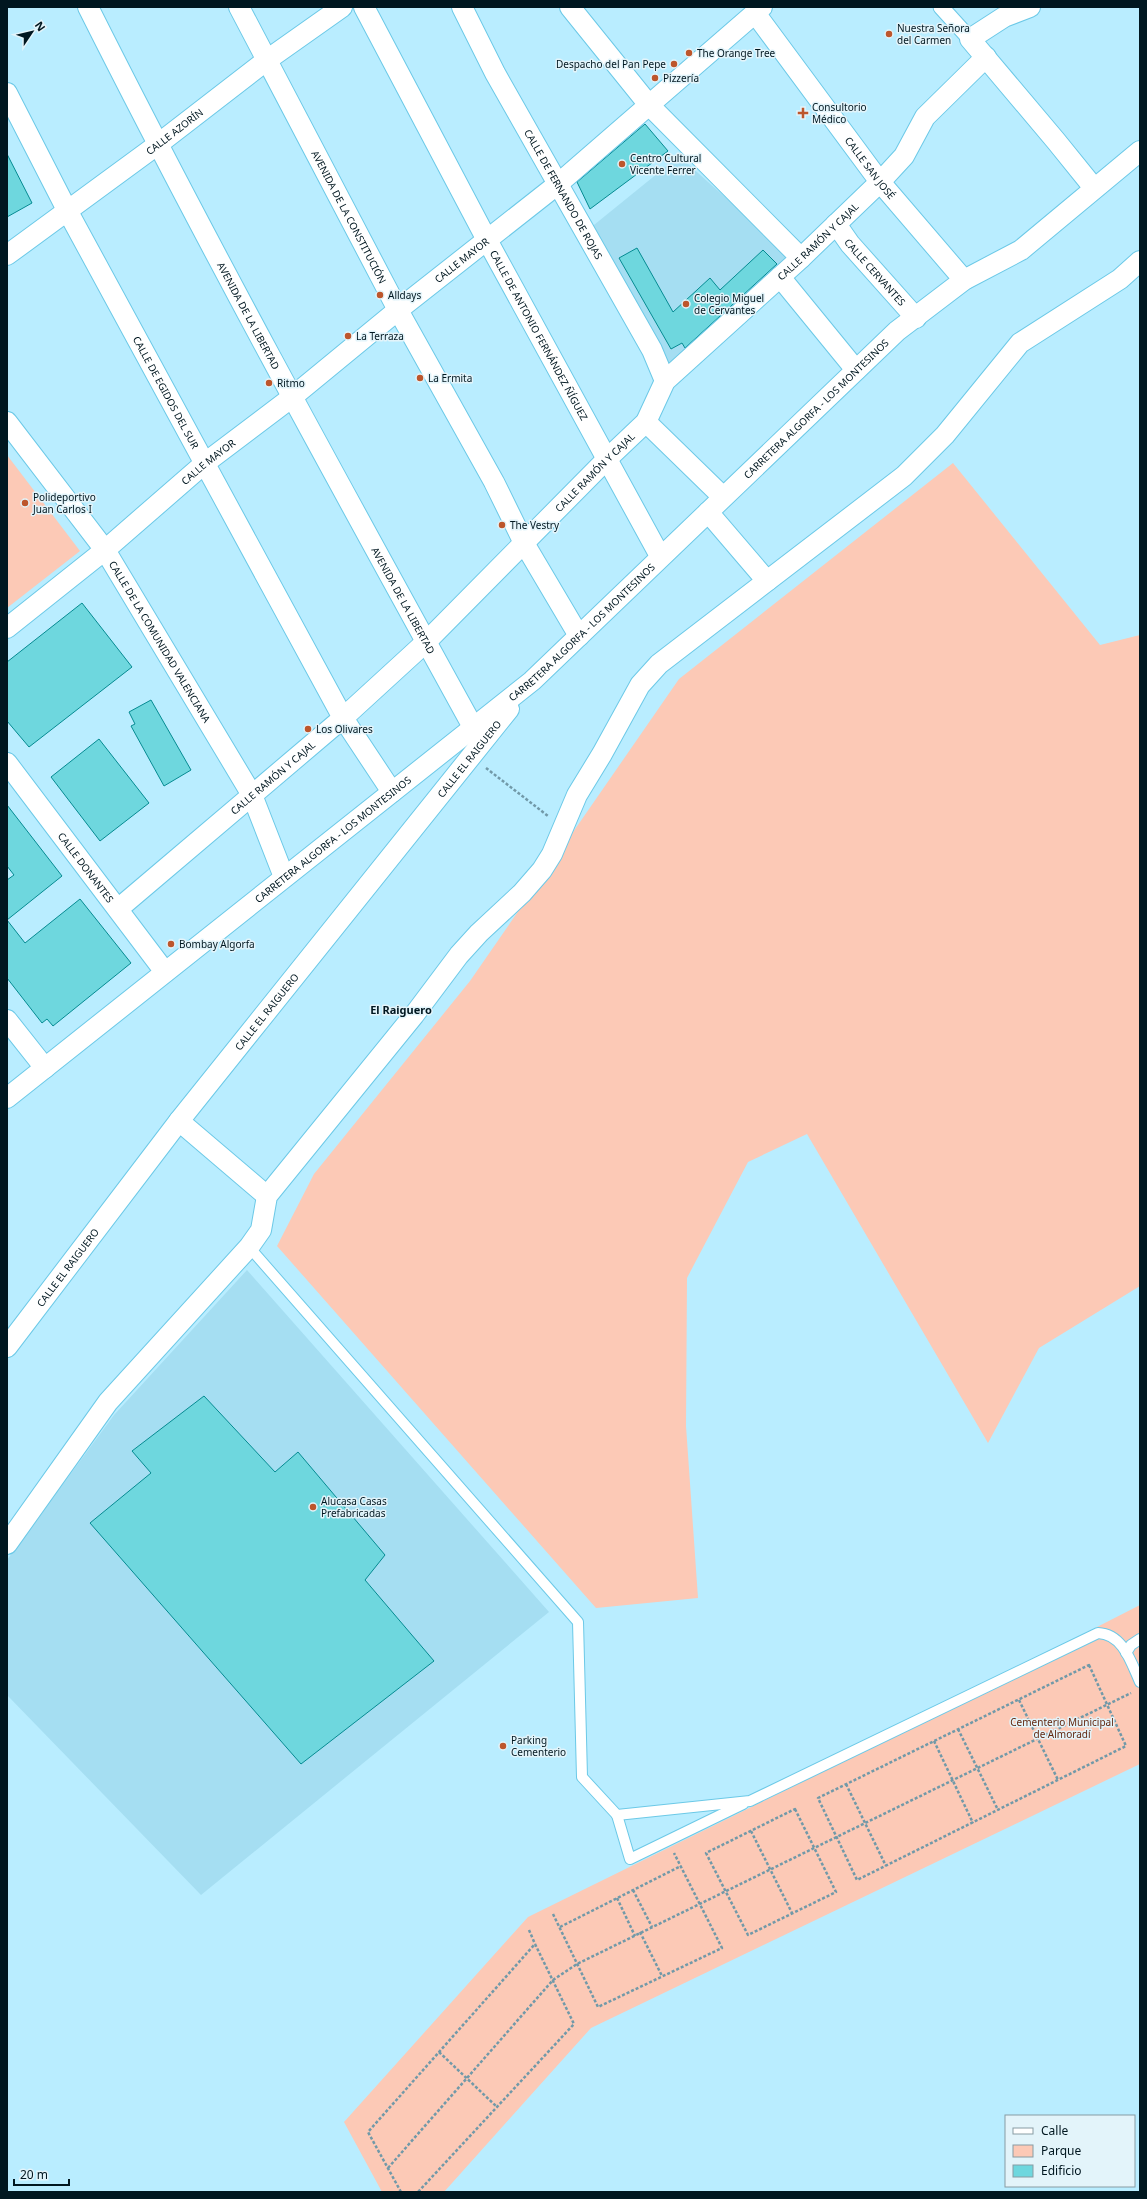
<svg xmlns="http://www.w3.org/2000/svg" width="1147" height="2199" font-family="'Noto Sans',sans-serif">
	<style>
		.built { fill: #a5def2 }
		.green { fill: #fcc9b6 }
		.building { fill: #6ed7de; stroke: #058b92 }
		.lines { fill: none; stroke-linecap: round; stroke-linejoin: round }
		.service-casing { stroke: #6cc9e7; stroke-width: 12 }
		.pedestrian-casing { stroke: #6cc9e7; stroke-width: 17 }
		.minor-casing { stroke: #6cc9e7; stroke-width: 22 }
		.path { stroke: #7199a8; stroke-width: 2.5; stroke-dasharray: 3 2; stroke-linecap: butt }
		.service { stroke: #fff; stroke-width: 10 }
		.pedestrian { stroke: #fff; stroke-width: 15 }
		.minor { stroke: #fff; stroke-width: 20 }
		.poi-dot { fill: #bd562c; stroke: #e3f4fa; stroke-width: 1.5 }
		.labels { text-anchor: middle; stroke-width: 3; stroke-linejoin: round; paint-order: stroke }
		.poi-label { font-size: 10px; fill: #001720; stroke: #e3f4fa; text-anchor: start }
		.street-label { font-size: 10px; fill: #001720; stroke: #e3f4fa }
		.park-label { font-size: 10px; fill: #632810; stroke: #e3f4fa }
		.neighbourhood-label { font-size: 11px; font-weight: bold; fill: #001720; stroke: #e3f4fa }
	</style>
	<rect width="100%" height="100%" fill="#b9edff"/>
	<g class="built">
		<polygon points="679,156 792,257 669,372 589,229"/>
		<polygon points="247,1270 549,1612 201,1895 7,1695 7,1560 114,1415"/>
	</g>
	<g class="green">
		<polygon points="7,455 80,551 7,608"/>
		<polygon points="953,463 1100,645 1140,635 1140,1286 1039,1348 988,1443 807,1134 748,1162 687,1278 686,1426 698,1598 596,1608 277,1246 314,1174 470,981 679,679"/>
		<polygon points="1140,1605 1140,1764 591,2028 444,2192 382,2192 344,2122 528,1917 1094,1638 1097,1627"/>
	</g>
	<g class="building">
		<polygon points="645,124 668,151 590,209 577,182"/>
		<polygon points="7,154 32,203 7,217"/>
		<polygon points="637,248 673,312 710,278 720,290 763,250 777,264 685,348 682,343 671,349 619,258"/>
		<polygon points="82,603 132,667 29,747 7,721 7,662"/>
		<polygon points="151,700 191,770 164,786 131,726 135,724 129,712"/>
		<polygon points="99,739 149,803 100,841 51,777"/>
		<polygon points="7,805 62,876 7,920 7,880 14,875 7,866"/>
		<polygon points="80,899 131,963 53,1026 47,1019 42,1023 7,978 7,920 25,943"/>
		<polygon points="204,1396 275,1472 298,1452 385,1555 365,1580 434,1661 301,1764 90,1523 151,1473 132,1451"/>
	</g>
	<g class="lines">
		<defs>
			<g id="service">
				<path d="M 249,1247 L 578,1622 L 582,1777 L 617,1815 L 750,1801 L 1098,1633 C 1123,1634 1131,1662 1140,1682"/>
				<polyline points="1126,1653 1131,1645 1140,1639"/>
				<polyline points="617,1815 630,1859 743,1804"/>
			</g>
			<polyline id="pedestrian" points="941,7 970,39"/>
			<g id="minor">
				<path id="s1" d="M 88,7 C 210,250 342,489 473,727"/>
				<path id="s2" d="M 239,7 L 398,310 L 494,482 L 524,543 L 579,636"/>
				<path id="s3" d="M 364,7 L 487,240 L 660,556"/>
				<path id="s4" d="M 462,7 L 495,73 L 652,350 L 665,381"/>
				<polyline points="570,7 649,105 801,258"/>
				<polyline points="1030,7 1004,17 970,39 1056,141 1094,188"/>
				<path id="s5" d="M 755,13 L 880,182 L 964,280"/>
				<path id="s6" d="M 7,93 L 67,210 L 343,718 L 392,792"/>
				<path id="s7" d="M 836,224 L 850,244 L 916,318"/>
				<path id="s8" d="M 7,255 L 157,145 L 267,60 L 342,7"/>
				<polyline points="780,277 856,370"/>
				<path id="s9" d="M 7,422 L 105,550 L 252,795 L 284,877"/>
				<polyline points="646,422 723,497"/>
				<polyline points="708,512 767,581"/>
				<path id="s10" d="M 7,628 L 105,550 L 205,463 L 291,398 L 398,310 L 558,184 L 762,7"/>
				<path id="s11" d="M 7,763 L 165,972"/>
				<path id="s12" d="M 118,909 L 343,718 L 426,642 L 607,459 L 646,422 L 665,381 L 801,258 L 880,182 L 904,156 L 925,117 L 986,57"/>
				<polyline points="7,1020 45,1068"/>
				<path id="s13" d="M 7,1098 L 532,681 L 897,331 L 964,280 L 1021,250 L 1140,151"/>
				<polyline points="179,1121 267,1196"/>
				<path id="s14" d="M 7,1347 L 179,1121 L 509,709"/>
				<polyline points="7,1544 108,1402 249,1247 261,1230 267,1196 414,1015 459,955 479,933 522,893 542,870 552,854 577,795 602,754 640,685 659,664 904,476 945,435 1020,343 1120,279 1140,261"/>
			</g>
		</defs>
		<use href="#service" class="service-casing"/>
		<use href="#pedestrian" class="pedestrian-casing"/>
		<use href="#minor" class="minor-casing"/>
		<g class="path">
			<polyline points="486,768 548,816"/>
			<polygon points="1089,1665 1126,1746 857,1880 818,1798"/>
			<polyline points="1019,1700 1058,1780"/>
			<polyline points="958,1729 998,1810"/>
			<polyline points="934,1741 973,1823"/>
			<polyline points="846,1784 886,1866"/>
			<polygon points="795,1809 836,1892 748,1935 706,1853"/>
			<polyline points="751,1831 792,1913"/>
			<polyline points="633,1890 652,1927"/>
			<polyline points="617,1898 635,1936"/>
			<polyline points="553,1914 598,2007 722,1948 674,1853"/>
			<polyline points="560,1927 681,1866"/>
			<polyline points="529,1930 535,1944"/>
			<polyline points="640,1932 662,1976"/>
			<polyline points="439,2052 497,2107"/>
			<polyline points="388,2168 553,1980 577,1964 1131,1693"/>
			<polyline points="401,2192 368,2132 535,1944 574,2024 418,2192"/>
		</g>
		<use href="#service" class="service"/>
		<use href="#pedestrian" class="pedestrian"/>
		<use href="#minor" class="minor"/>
	</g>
	<g class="poi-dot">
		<circle cx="889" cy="34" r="4"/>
		<circle cx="689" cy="53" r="4"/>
		<circle cx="674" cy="64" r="4"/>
		<circle cx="655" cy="78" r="4"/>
		<path d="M801 107h4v4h4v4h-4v4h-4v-4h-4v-4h4z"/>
		<circle cx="622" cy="164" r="4"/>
		<circle cx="380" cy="295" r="4"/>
		<circle cx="686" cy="304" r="4"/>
		<circle cx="348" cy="336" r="4"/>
		<circle cx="420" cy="378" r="4"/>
		<circle cx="269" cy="383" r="4"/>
		<circle cx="25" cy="503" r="4"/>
		<circle cx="502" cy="525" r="4"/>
		<circle cx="308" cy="729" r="4"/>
		<circle cx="171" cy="944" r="4"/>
		<circle cx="313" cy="1507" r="4"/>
		<circle cx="503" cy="1746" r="4"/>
	</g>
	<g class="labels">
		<g class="poi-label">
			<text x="897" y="32">Nuestra Señora<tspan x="897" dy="12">del Carmen</tspan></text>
			<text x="697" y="57">The Orange Tree</text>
			<text x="666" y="68" text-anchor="end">Despacho del Pan Pepe</text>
			<text x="663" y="82">Pizzería</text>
			<text x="812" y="111">Consultorio<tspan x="812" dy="12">Médico</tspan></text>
			<text x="630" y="162">Centro Cultural<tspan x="630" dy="12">Vicente Ferrer</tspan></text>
			<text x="388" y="299">Alldays</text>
			<text x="694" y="302">Colegio Miguel<tspan x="694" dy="12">de Cervantes</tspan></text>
			<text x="356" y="340">La Terraza</text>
			<text x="428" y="382">La Ermita</text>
			<text x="277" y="387">Ritmo</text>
			<text x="33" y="501">Polideportivo<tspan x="33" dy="12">Juan Carlos I</tspan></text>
			<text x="510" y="529">The Vestry</text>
			<text x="316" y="733">Los Olivares</text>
			<text x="179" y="948">Bombay Algorfa</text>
			<text x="321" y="1505">Alucasa Casas<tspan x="321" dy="12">Prefabricadas</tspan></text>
			<text x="511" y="1744">Parking<tspan x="511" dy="12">Cementerio</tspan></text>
		</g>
		<g class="street-label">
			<text dy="4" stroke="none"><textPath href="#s8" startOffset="208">CALLE AZORÍN</textPath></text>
			<text dy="4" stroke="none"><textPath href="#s5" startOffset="193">CALLE SAN JOSÉ</textPath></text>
			<text dy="4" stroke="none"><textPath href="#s4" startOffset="213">CALLE DE FERNANDO DE ROJAS</textPath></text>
			<text dy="4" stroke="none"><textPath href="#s2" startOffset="237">AVENIDA DE LA CONSTITUCIÓN</textPath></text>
			<text dy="4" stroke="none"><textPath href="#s12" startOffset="971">CALLE RAMÓN Y CAJAL</textPath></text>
			<text dy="4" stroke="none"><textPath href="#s10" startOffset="585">CALLE MAYOR</textPath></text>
			<text dy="4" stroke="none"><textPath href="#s7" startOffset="62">CALLE CERVANTES</textPath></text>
			<text dy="4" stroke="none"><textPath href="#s1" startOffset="348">AVENIDA DE LA LIBERTAD</textPath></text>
			<text dy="4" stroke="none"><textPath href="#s3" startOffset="372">CALLE DE ANTONIO FERNÁNDEZ ÑÍGUEZ</textPath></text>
			<text dy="4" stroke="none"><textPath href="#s6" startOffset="339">CALLE DE EGIDOS DEL SUR</textPath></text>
			<text dy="4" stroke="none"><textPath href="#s13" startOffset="1064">CARRETERA ALGORFA - LOS MONTESINOS</textPath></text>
			<text dy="4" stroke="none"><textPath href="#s10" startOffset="261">CALLE MAYOR</textPath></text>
			<text dy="4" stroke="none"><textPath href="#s12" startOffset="647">CALLE RAMÓN Y CAJAL</textPath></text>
			<text dy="4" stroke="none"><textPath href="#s1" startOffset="672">AVENIDA DE LA LIBERTAD</textPath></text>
			<text dy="4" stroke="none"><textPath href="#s13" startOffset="740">CARRETERA ALGORFA - LOS MONTESINOS</textPath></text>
			<text dy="4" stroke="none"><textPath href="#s9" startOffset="268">CALLE DE LA COMUNIDAD VALENCIANA</textPath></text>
			<text dy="4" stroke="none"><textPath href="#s14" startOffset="748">CALLE EL RAIGUERO</textPath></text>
			<text dy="4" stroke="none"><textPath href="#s12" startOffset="203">CALLE RAMÓN Y CAJAL</textPath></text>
			<text dy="4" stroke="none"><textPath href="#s13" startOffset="416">CARRETERA ALGORFA - LOS MONTESINOS</textPath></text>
			<text dy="4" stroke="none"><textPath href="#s11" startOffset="131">CALLE DONANTES</textPath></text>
			<text dy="4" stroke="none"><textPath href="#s14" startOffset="424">CALLE EL RAIGUERO</textPath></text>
			<text dy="4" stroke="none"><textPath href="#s14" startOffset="100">CALLE EL RAIGUERO</textPath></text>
		</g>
		<g class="park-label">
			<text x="1062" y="1726">Cementerio Municipal<tspan x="1062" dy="12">de Almoradí</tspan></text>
		</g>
		<g class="neighbourhood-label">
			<text x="401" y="1014">El Raiguero</text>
		</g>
	</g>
	<rect width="1147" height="2199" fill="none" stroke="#001720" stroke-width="16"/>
	<rect x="1005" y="2115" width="130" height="72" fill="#e3f4fa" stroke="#889ca3"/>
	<rect x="1013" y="2128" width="20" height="6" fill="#ffffff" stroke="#889ca3"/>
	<text x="1041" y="2135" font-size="12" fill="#001720">Calle</text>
	<rect x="1013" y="2145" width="20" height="12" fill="#fcc9b6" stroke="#889ca3"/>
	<text x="1041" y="2155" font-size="12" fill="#001720">Parque</text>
	<rect x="1013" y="2165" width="20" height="12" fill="#6ed7de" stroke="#889ca3"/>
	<text x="1041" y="2175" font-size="12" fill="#001720">Edificio</text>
	<g transform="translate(32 32) rotate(55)" stroke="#e3f4fa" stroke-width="3" paint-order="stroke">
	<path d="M0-3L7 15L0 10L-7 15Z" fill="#001720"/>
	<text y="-6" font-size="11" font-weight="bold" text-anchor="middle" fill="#001720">N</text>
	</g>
	<path d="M14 2179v6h55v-6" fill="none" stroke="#001720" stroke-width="2"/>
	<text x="20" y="2179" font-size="12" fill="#001720" stroke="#e3f4fa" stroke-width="3" paint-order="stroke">20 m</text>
</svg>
